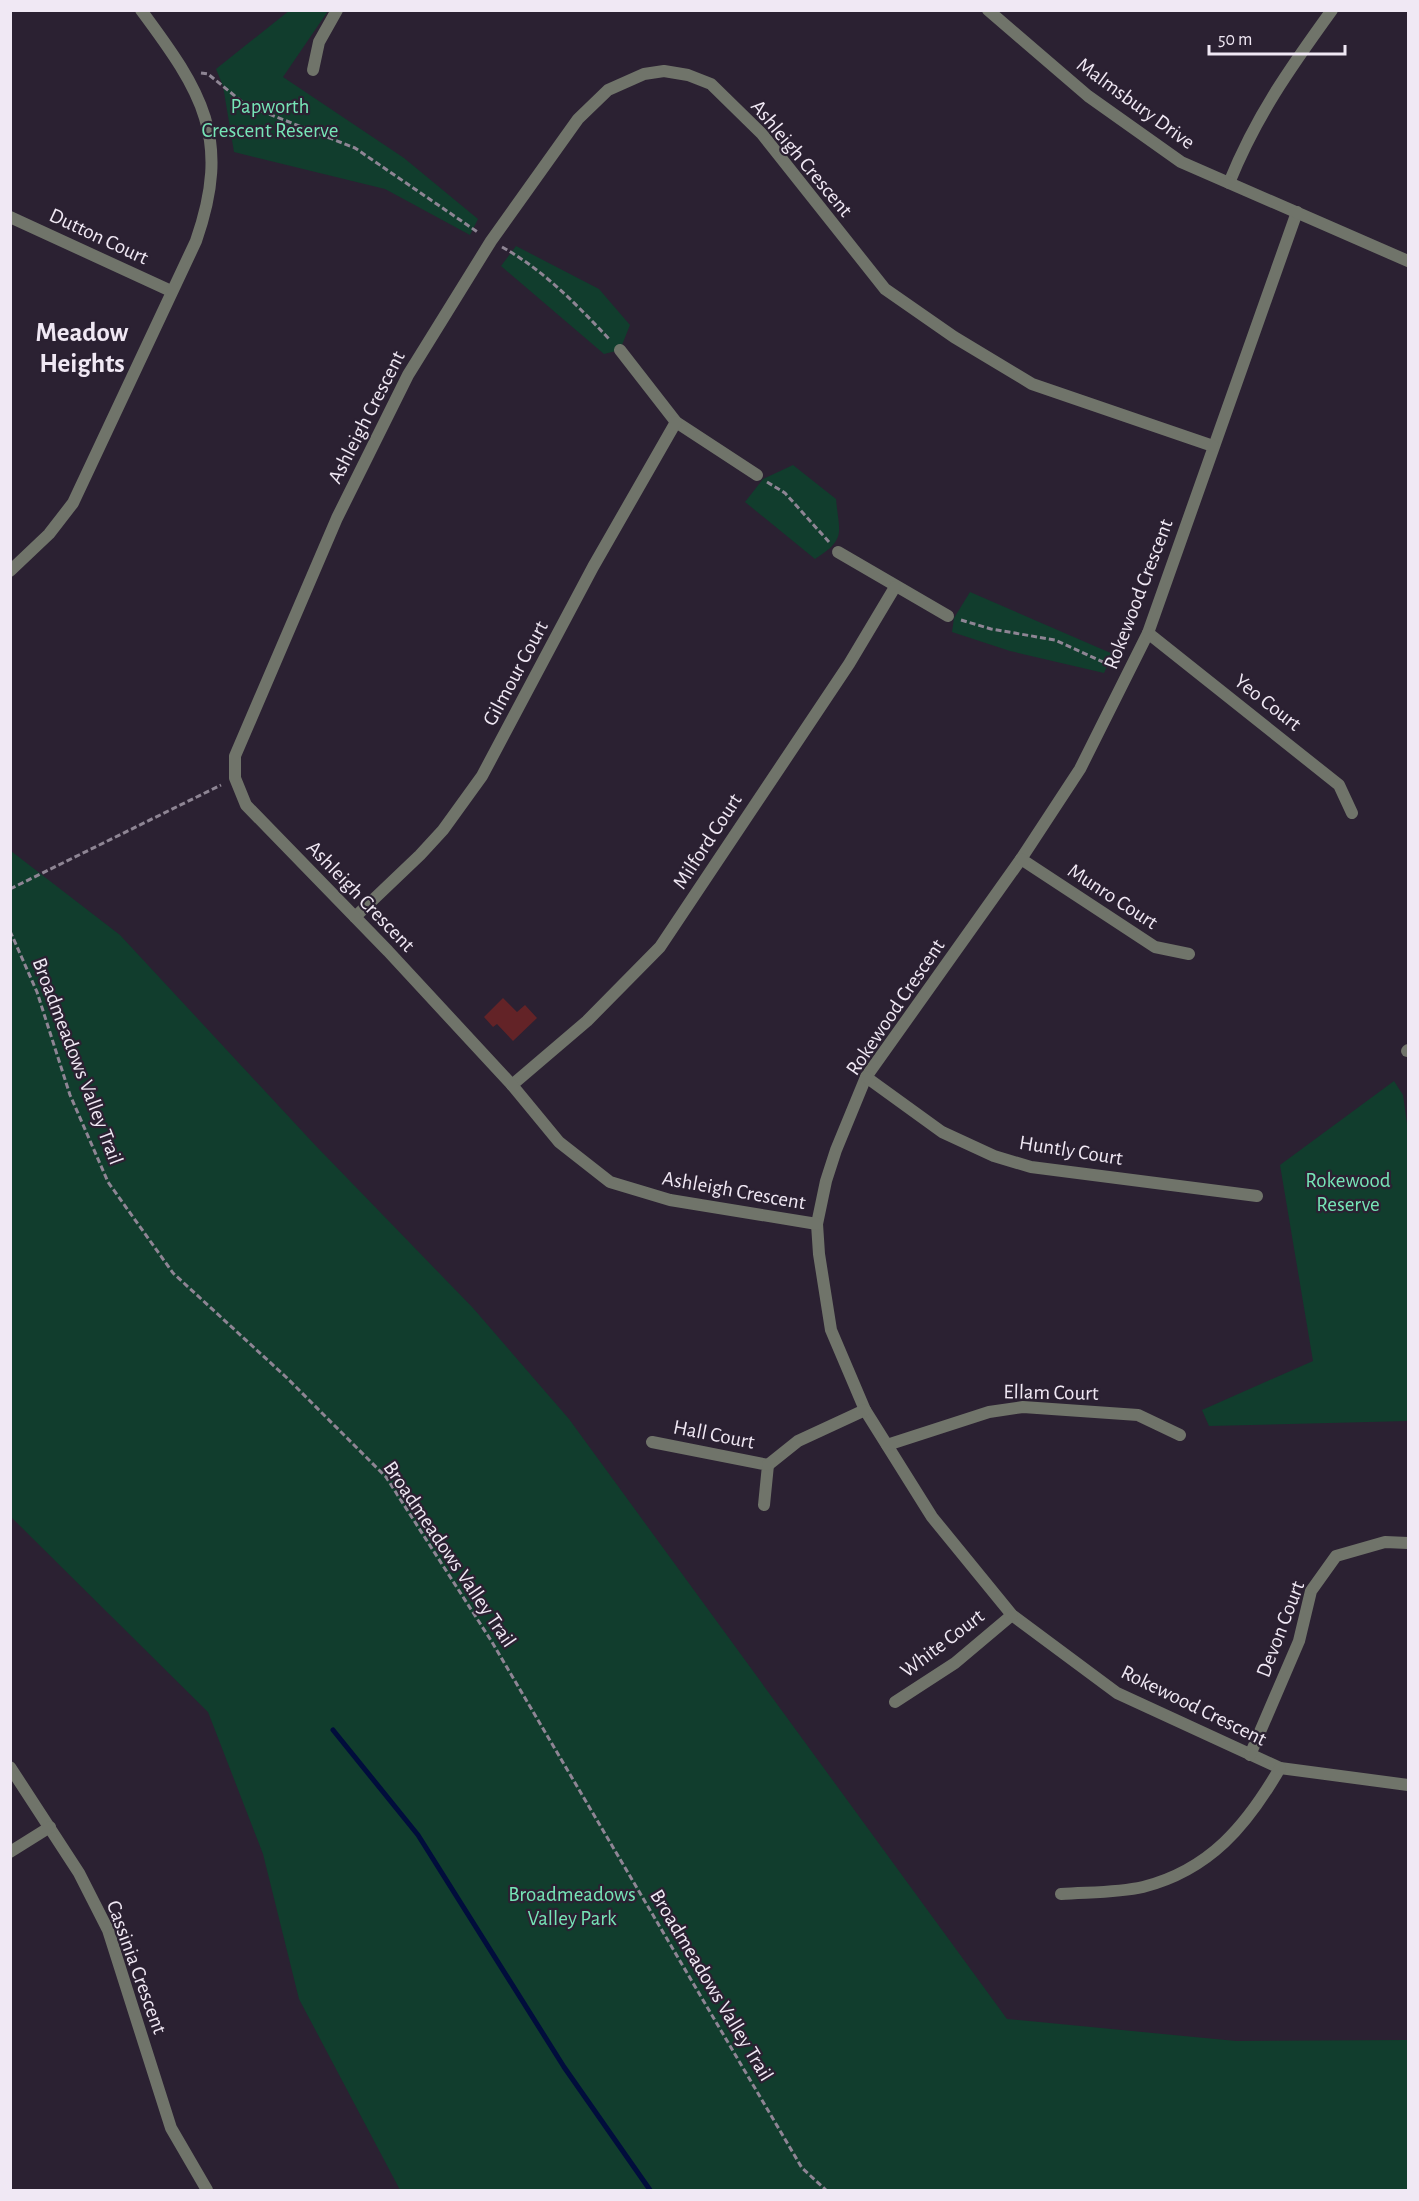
<svg xmlns="http://www.w3.org/2000/svg" width="1419" height="2201" font-family="'Alegreya Sans',sans-serif">
	<style>
		.green { fill: #113d2d }
		.lines { fill: none; stroke-linecap: round; stroke-linejoin: round }
		.stream { stroke: #010d3c; stroke-width: 5 }
		.building { fill: #632327 }
		.path { stroke: #8e8594; stroke-width: 3; stroke-dasharray: 6 3; stroke-linecap: butt }
		.minor { stroke: #70746a; stroke-width: 12 }
		.tertiary { stroke: #70746a; stroke-width: 12 }
		.labels { text-anchor: middle; stroke-width: 4.5; stroke-linejoin: round; paint-order: stroke }
		.street-label { font-size: 21px; fill: #f0e8f4; stroke: #2b2132 }
		.park-label { font-size: 21px; fill: #76e5b7; stroke: #2b2132 }
		.district-label { font-size: 27px; font-weight: bold; fill: #f0e8f4; stroke: #2b2132 }
	</style>
	<rect width="100%" height="100%" fill="#2b2132"/>
	<g class="green">
		<polygon points="290,10 328,11 283,77 404,158 478,219 470,235 385,189 234,152 223,86 216,69"/>
		<polygon points="516,246 599,289 630,325 620,350 604,354 501,266"/>
		<path d="M 793,465 L 836,499 C 839,533 847,539 815,559 L 745,502 L 763,479 Z"/>
		<polygon points="970,592 1113,654 1104,673 1010,651 952,632 954,618"/>
		<polygon points="11,851 120,935 315,1145 473,1308 569,1419 1007,2019 1236,2041 1408,2040 1408,2190 400,2190 299,1999 263,1854 208,1712 11,1517"/>
		<polygon points="1394,1081 1403,1095 1408,1131 1408,1421 1209,1426 1202,1410 1313,1361 1280,1165"/>
	</g>
	<g class="lines">
		<polyline class="stream" points="333,1730 418,1835 564,2067 650,2190"/>
	</g>
	<polygon class="building" points="503,998 517,1012 525,1005 537,1018 513,1041 497,1024 493,1027 484,1017"/>
	<g class="lines">
		<g class="path">
			<polyline points="201,73 208,74 246,105 355,148 479,233"/>
			<path d="M 502,247 C 545,271 577,305 610,340"/>
			<polyline points="767,482 785,493 829,542"/>
			<polyline points="961,620 991,629 1055,640 1114,667"/>
			<polyline points="10,889 221,785"/>
			<polyline points="10,931 37,992 70,1095 108,1182 173,1273 286,1377 386,1477 492,1642 802,2168 826,2190"/>
		</g>
		<g class="minor">
			<polyline points="313,70 319,42 337,10"/>
			<path d="M 1229,183 C 1256,116 1290,68 1332,10"/>
			<polyline points="1297,212 1148,633 1080,769 1021,859 866,1077 836,1150 826,1181 817,1224 819,1254 831,1330 865,1410 932,1517 1012,1615 1117,1693 1280,1768 1408,1785"/>
			<polyline points="10,217 171,291"/>
			<polyline points="620,350 676,422 757,475"/>
			<polyline points="838,552 948,616"/>
			<path d="M 10,571 L 49,534 L 73,503 L 196,241 C 232,138 202,92 141,10"/>
			<polyline points="1148,633 1339,785 1352,813"/>
			<polyline points="1021,859 1155,947 1189,954"/>
			<polyline points="355,917 420,855 443,830 482,776 593,567 676,422"/>
			<polyline points="1407,1051 1408,1050"/>
			<polyline points="866,1077 942,1132 994,1156 1031,1167 1257,1196"/>
			<polyline points="512,1085 587,1021 660,947 849,664 895,587"/>
			<polyline points="817,1224 670,1200 610,1182 559,1142 512,1085 388,951 246,805 235,778 235,756 337,518 408,375 491,241 578,119 608,90 644,74 664,71 688,75 711,84 762,134 885,289 954,337 1032,384 1213,446"/>
			<polyline points="652,1442 768,1465 764,1505"/>
			<polyline points="887,1445 989,1412 1023,1407 1138,1415 1180,1435"/>
			<polyline points="768,1465 798,1441 865,1410"/>
			<polyline points="895,1702 955,1663 1012,1615"/>
			<polyline points="1250,1755 1299,1641 1311,1591 1336,1556 1385,1542 1408,1543"/>
			<polyline points="10,1767 79,1873 108,1930 171,2128 207,2190"/>
			<polyline points="10,1852 50,1827"/>
			<path d="M 1061,1894 C 1087,1892 1117,1893 1143,1887 C 1210,1870 1247,1825 1280,1768"/>
		</g>
		<polyline class="tertiary" points="988,10 1088,96 1181,162 1408,261"/>
	</g>
	<g class="labels">
		<g class="street-label">
			<text transform="translate(1136 103) rotate(36)" y="7">Malmsbury Drive</text>
			<text transform="translate(802 158) rotate(50)" y="7">Ashleigh Crescent</text>
			<text transform="translate(99 236) rotate(25)" y="7">Dutton Court</text>
			<text transform="translate(366 417) rotate(-63)" y="7">Ashleigh Crescent</text>
			<text transform="translate(1138 594) rotate(-69)" y="7">Rokewood Crescent</text>
			<text transform="translate(515 673) rotate(-62)" y="7">Gilmour Court</text>
			<text transform="translate(1268 702) rotate(38)" y="7">Yeo Court</text>
			<text transform="translate(707 841) rotate(-57)" y="7">Milford Court</text>
			<text transform="translate(361 896) rotate(46)" y="7">Ashleigh Crescent</text>
			<text transform="translate(1113 896) rotate(33)" y="7">Munro Court</text>
			<text transform="translate(895 1007) rotate(-56)" y="7">Rokewood Crescent</text>
			<text transform="translate(78 1061) rotate(69)" y="7">Broadmeadows Valley Trail</text>
			<text transform="translate(1071 1150) rotate(9)" y="7">Huntly Court</text>
			<text transform="translate(734 1190) rotate(10)" y="7">Ashleigh Crescent</text>
			<text transform="translate(1051 1392) rotate(1)" y="7">Ellam Court</text>
			<text transform="translate(714 1434) rotate(11)" y="7">Hall Court</text>
			<text transform="translate(450 1554) rotate(56)" y="7">Broadmeadows Valley Trail</text>
			<text transform="translate(1280 1629) rotate(-69)" y="7">Devon Court</text>
			<text transform="translate(942 1643) rotate(-37)" y="7">White Court</text>
			<text transform="translate(1194 1705) rotate(26)" y="7">Rokewood Crescent</text>
			<text transform="translate(137 1967) rotate(70)" y="7">Cassinia Crescent</text>
			<text transform="translate(712 1985) rotate(59)" y="7">Broadmeadows Valley Trail</text>
		</g>
		<g class="park-label">
			<text x="270" y="113">Papworth<tspan x="270" dy="24">Crescent Reserve</tspan></text>
			<text x="1348" y="1187">Rokewood<tspan x="1348" dy="24">Reserve</tspan></text>
			<text x="572" y="1901">Broadmeadows<tspan x="572" dy="24">Valley Park</tspan></text>
		</g>
		<g class="district-label">
			<text x="82" y="341">Meadow<tspan x="82" dy="31">Heights</tspan></text>
		</g>
	</g>
	<rect width="1419" height="2201" fill="none" stroke="#f0e8f4" stroke-width="24"/>
	<path d="M1209 45v9h136v-9" fill="none" stroke="#f0e8f4" stroke-width="3"/>
	<text x="1218" y="45" font-size="18" fill="#f0e8f4" stroke="#2b2132" stroke-width="4.5" paint-order="stroke">50 m</text>
</svg>
